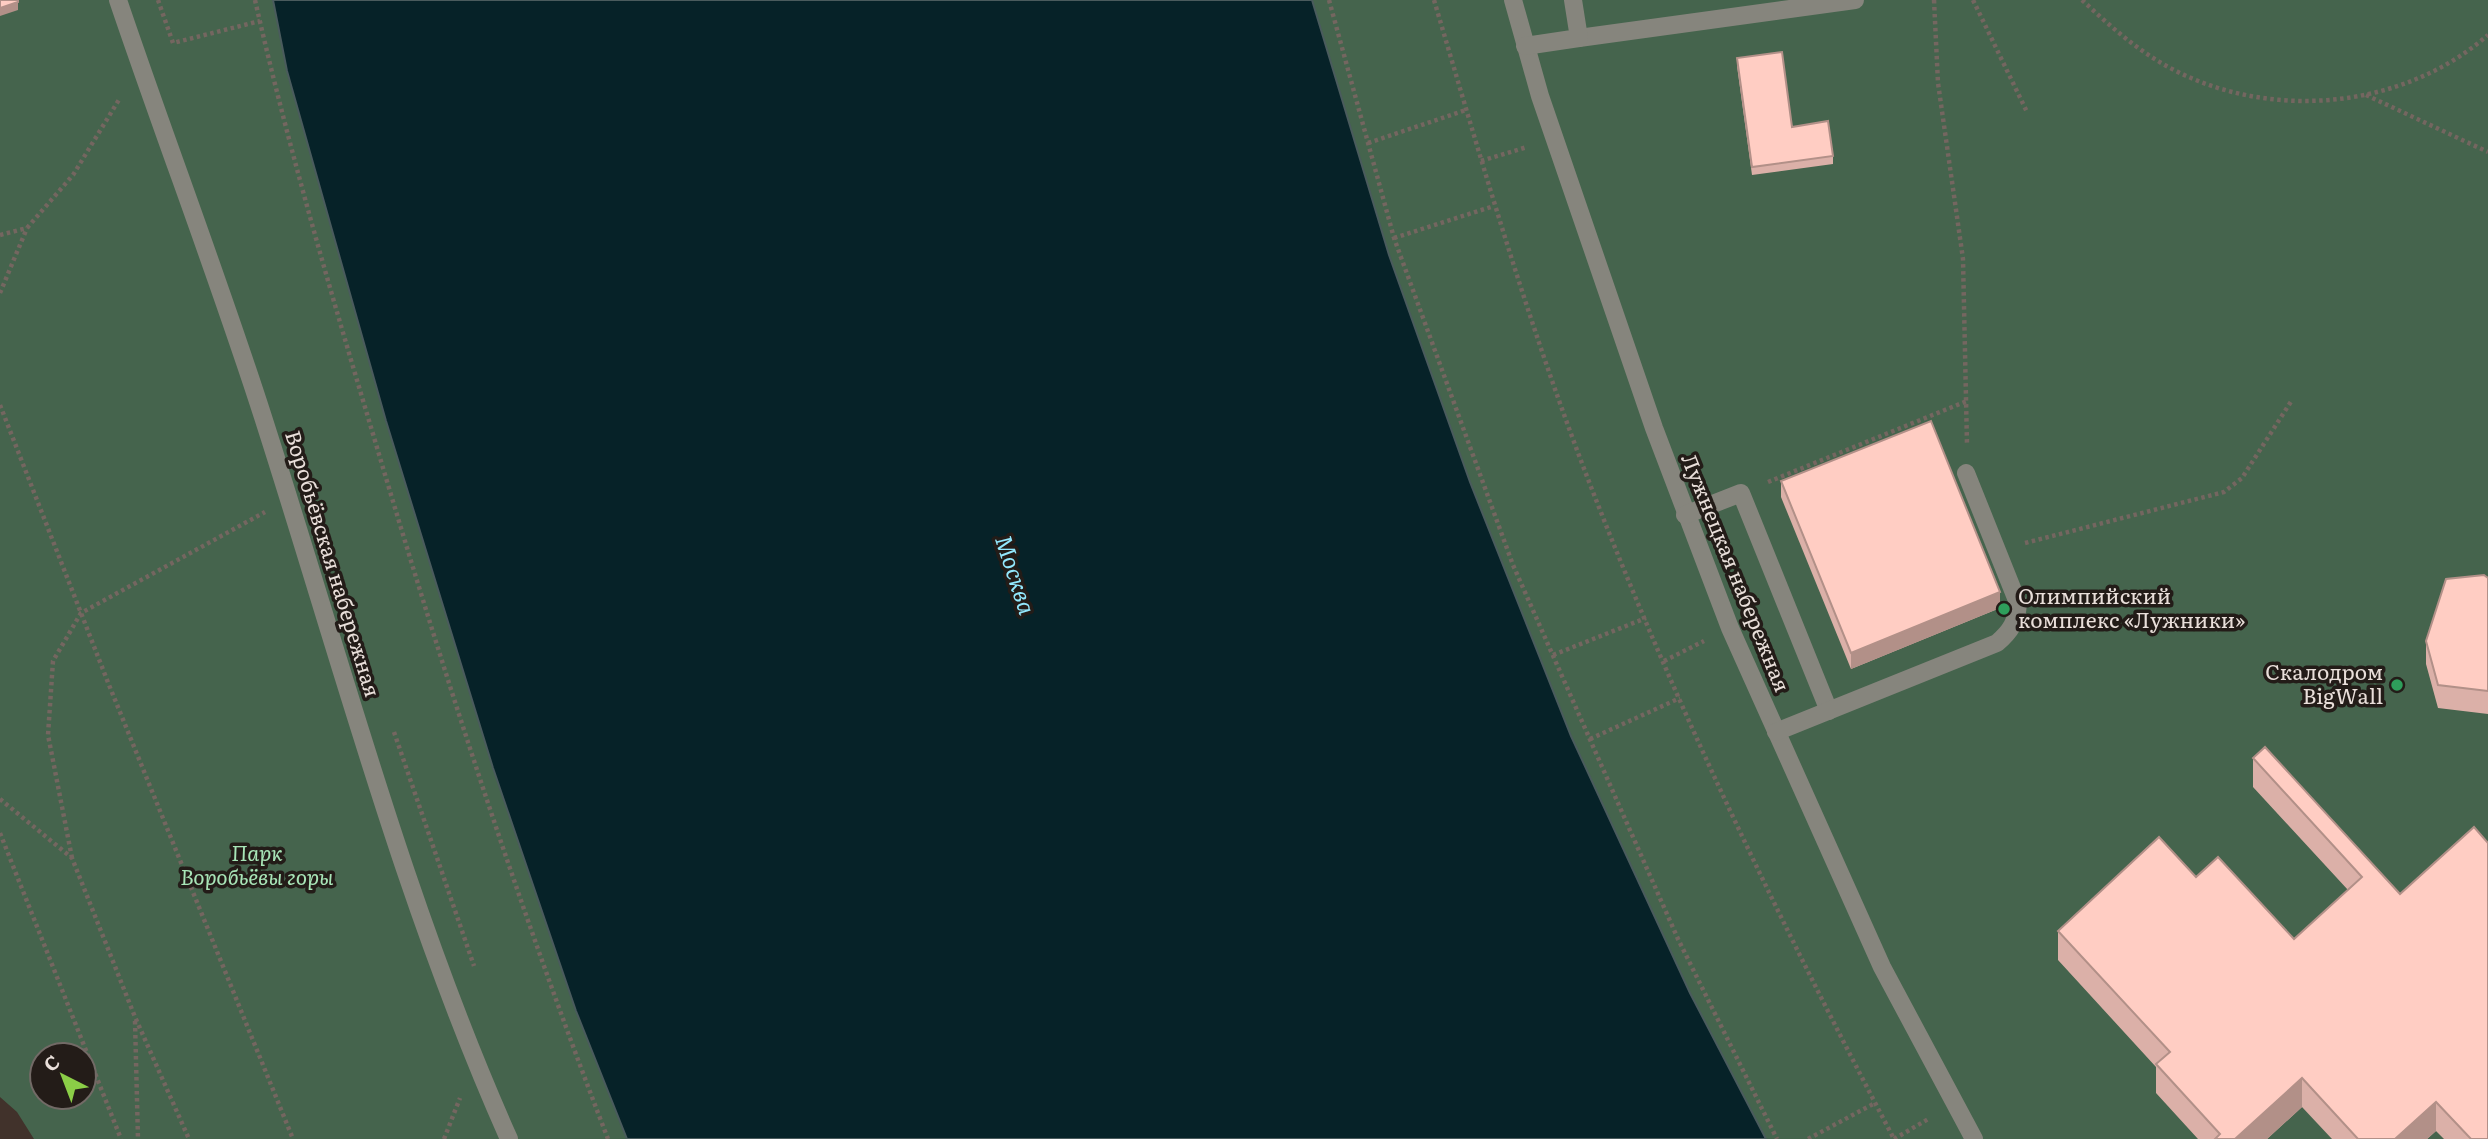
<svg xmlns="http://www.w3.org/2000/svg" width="2488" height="1139" font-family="Literata,serif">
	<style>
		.green { fill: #45644d; fill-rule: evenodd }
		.water { fill: #062228; stroke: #4a5b5d; stroke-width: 2 }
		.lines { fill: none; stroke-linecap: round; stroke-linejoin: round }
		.path { stroke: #746660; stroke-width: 4.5; stroke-dasharray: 3.5 3.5; stroke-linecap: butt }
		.minor { stroke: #86857d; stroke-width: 18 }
		.wall { fill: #dbb0a8 }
		.shaded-wall { fill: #b29088 }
		.building { fill: #ffcdc3; stroke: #b29088; stroke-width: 2 }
		.leisure-dot { fill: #2e9e5b; stroke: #231c18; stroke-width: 2.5 }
		.labels { text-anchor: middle; stroke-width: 7; stroke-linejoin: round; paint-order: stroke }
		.street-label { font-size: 21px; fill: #e9dfda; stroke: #231c18 }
		.poi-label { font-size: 21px; fill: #e9dfda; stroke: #231c18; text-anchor: start }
		.park-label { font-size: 21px; font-style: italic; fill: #a8e5b7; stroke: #231c18 }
		.water-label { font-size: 23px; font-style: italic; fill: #92e8fd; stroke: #231c18 }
	</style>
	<rect width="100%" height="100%" fill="#41322b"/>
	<g class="green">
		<path d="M 0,0 L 273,0 L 287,71 L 386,421 L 493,768 L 576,1011 L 627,1139 L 34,1139 L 17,1112 L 0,1097 ZM 42,1055 L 84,1055 L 84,1097 L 42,1097 Z"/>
		<polygon points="1312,0 2488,0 2488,1139 1766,1139 1690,993 1571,736 1470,482 1389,255"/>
	</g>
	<polygon class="water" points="273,0 1312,0 1389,255 1470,482 1571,736 1690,993 1766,1139 627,1139 576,1011 493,768 386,421 287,71"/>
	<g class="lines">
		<g class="path">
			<polyline points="158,0 173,43 260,21"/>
			<path d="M 255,0 C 288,146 330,290 373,434 C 443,672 519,908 608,1139"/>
			<polyline points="1329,0 1394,238 1513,565 1678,939 1777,1139"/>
			<path d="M 1434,0 C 1480,156 1525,313 1583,466 C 1671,697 1779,920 1894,1139"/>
			<polyline points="1934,0 1938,83 1963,259 1967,445"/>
			<polyline points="1973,0 2027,112"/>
			<path d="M 2082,0 C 2111,27 2140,53 2176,71 C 2275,121 2404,108 2488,35"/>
			<polyline points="2366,95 2488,152"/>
			<polyline points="1368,143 1466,110"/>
			<polyline points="1481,161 1527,147"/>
			<polyline points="0,235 27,228 73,175 120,98"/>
			<polyline points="1394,238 1494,206"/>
			<polyline points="0,293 27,228"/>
			<polyline points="0,405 109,685 293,1139"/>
			<polyline points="1768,482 1967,401"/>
			<polyline points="2025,543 2224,492 2242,478 2292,400"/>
			<polyline points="1553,655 1646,618"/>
			<polyline points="1664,661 1704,641"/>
			<polyline points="394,732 474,966"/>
			<polyline points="1590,739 1680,698"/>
			<polyline points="0,799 72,858 135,1017 189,1139"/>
			<polyline points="0,833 121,1139"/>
			<polyline points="72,858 48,735 53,661 81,613 265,512"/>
			<polyline points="135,1021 138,1139"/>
			<polyline points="444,1139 460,1098"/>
			<polyline points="1808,1139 1875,1103"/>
			<polyline points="1894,1139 1930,1118"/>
		</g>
		<g class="minor">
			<path d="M 118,0 C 165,139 218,277 263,417 C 341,660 405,906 509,1139"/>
			<polyline points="1513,0 1540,96 1654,428 1730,628 1882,967 1974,1139"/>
			<polyline points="1579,38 1855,0"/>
			<polyline points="1525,46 1579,38 1573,0"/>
			<polyline points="1685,515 1741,493 1829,711"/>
			<path d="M 1776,732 L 1997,643 C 2011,631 2017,621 2018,603 L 1966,473"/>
		</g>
	</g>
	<g class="wall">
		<polygon points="1737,58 1792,127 1833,156 1833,164 1752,175 1737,66"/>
		<polygon points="1781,481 2000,608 1851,669 1781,497"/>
		<polygon points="2488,578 2488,714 2438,708 2426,664 2426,641"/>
		<polygon points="2253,758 2400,894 2488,1139 2444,1139 2436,1131 2427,1139 2332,1139 2302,1107 2267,1139 2198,1139 2156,1093 2156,1067 2058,960 2058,931 2196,877 2294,939 2348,890 2253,787"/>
	</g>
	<g class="shaded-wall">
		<polygon points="18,2 18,10 0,16 0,8"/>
		<polygon points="2000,592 2000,608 1851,669 1851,653"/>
		<polygon points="2302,1078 2302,1107 2267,1139 2235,1139"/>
		<polygon points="2436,1102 2436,1131 2427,1139 2395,1139"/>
	</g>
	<g class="building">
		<polygon points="0,0 18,0 18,2 0,8"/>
		<polygon points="1782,52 1792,127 1828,121 1833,156 1752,167 1737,58"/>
		<polygon points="1931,421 2000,592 1851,653 1781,481"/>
		<polygon points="2484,575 2488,578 2488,691 2438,685 2426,641 2446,579"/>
		<polygon points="2265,747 2400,894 2474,827 2488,843 2488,1139 2471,1139 2436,1102 2395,1139 2358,1139 2302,1078 2235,1139 2215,1139 2220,1134 2156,1064 2170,1052 2058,931 2159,837 2196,877 2218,857 2294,939 2362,877 2253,758"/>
	</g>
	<g class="leisure-dot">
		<circle cx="2004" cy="609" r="7"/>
		<circle cx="2397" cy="685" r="7"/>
	</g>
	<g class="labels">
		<g class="street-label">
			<text transform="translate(332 564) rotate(73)" y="7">Воробьёвская набережная</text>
			<text transform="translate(1735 573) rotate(68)" y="7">Лужнецкая набережная</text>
		</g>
		<g class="poi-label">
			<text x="2018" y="604">Олимпийский<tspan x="2018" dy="24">комплекс «Лужники»</tspan></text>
			<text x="2383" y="680" text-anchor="end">Скалодром<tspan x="2383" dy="24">BigWall</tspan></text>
		</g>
		<g class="park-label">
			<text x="257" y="861">Парк<tspan x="257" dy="24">Воробьёвы горы</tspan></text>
		</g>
		<g class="water-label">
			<text transform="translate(1015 575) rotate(72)" y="8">Москва</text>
		</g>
	</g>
	<g transform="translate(63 1076) rotate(318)"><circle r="33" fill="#231c18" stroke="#726a66" stroke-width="2"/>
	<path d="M0-5L12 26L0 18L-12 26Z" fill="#8bce47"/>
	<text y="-10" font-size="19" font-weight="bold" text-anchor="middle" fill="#e9dfda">С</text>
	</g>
</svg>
